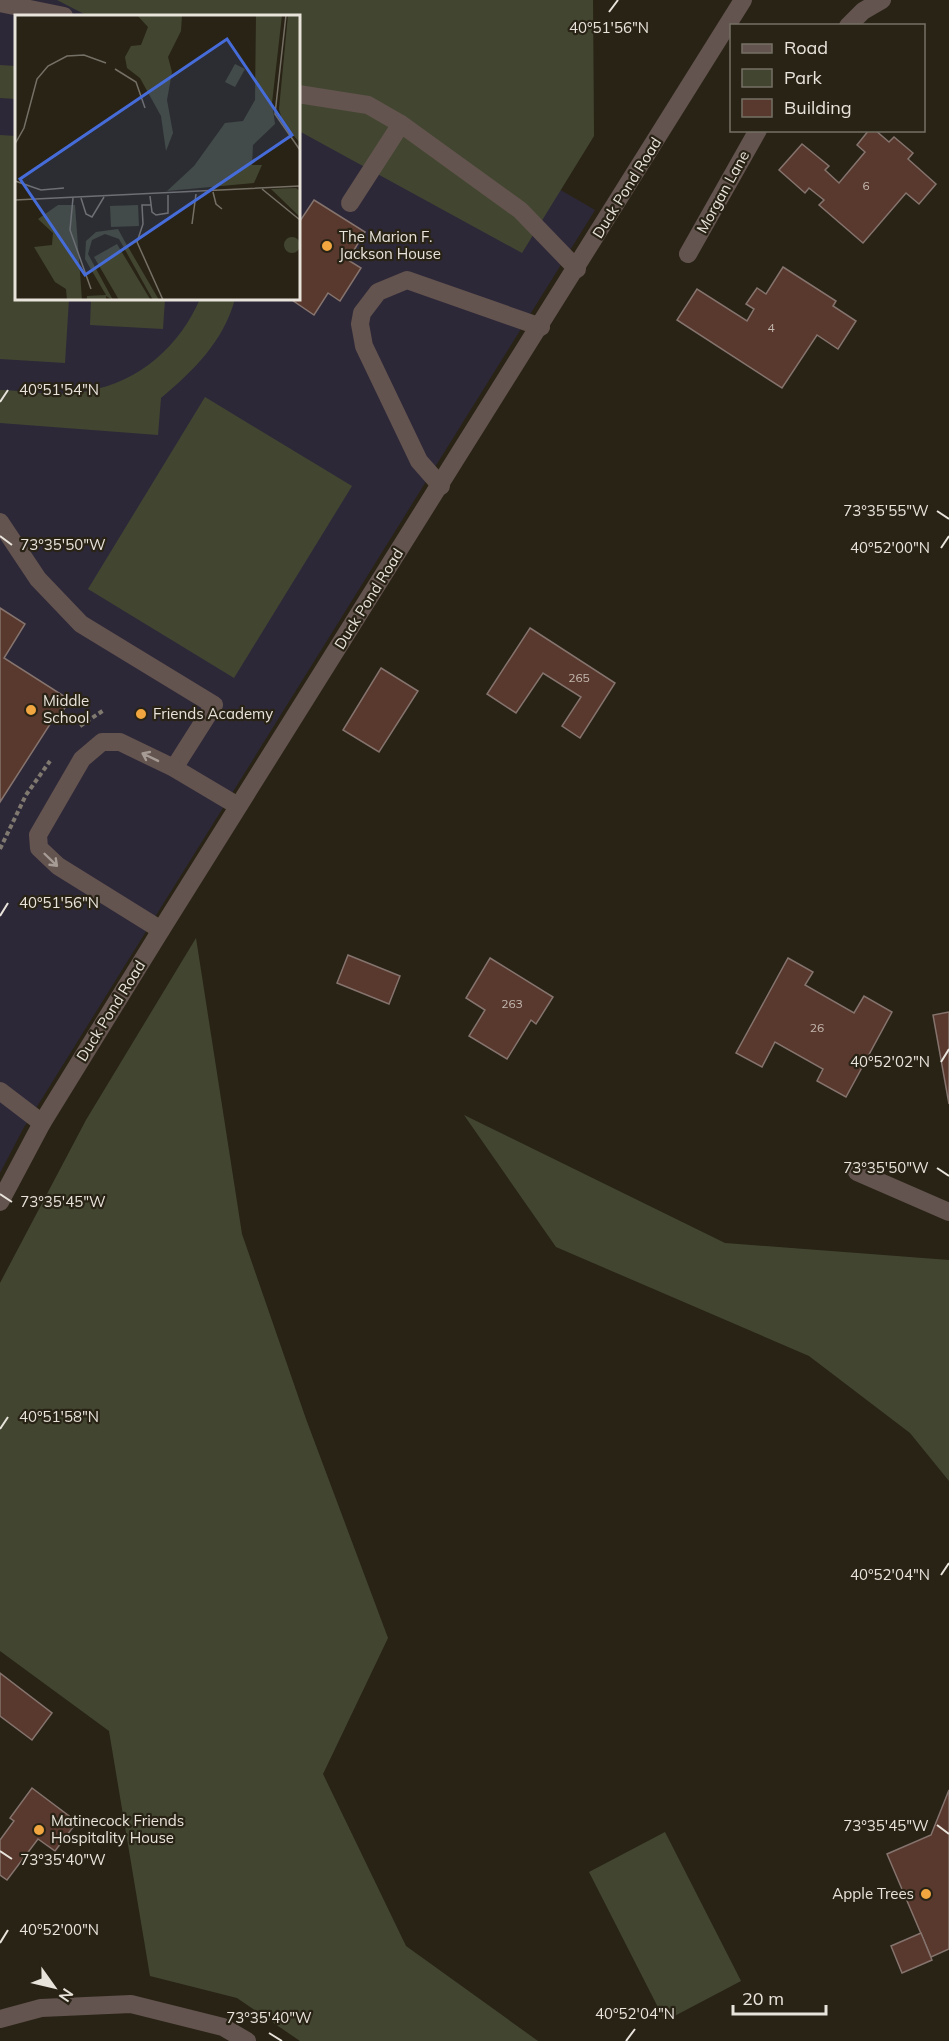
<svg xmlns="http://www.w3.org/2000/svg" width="949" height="2041" font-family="Mulish,sans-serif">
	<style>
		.education { fill: #2d2838 }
		.green { fill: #424631 }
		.building { fill: #59382d; stroke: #85746e; stroke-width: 1.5 }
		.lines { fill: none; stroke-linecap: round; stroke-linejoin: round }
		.path { stroke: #7f796f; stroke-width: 4; stroke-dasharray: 4.5 3; stroke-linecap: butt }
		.minor { stroke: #64544f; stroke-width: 18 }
		.oneway { stroke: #a69c95 }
		.ticks { fill: none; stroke: #e8e3db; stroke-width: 2 }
		.poi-dot { fill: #f1a640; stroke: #292316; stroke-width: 2 }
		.labels { text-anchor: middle; stroke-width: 4.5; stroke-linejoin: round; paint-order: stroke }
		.number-label { font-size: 12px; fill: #c4b8b0 }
		.street-label { font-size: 15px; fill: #e8e3db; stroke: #292316 }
		.poi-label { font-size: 15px; fill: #e8e3db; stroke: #292316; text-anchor: start }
		.inset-road { fill: none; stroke: #757065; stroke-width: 1.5 }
		.view { fill: #466cd9; fill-opacity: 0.15; stroke: #466cd9; stroke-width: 3 }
		.inset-edge { fill: none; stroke: #e8e3db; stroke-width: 3 }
		.ticks-label { font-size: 15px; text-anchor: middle; fill: #e8e3db; stroke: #292316; stroke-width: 4.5; stroke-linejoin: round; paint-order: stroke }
	</style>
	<rect width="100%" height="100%" fill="#292316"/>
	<polygon class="education" points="0,0 232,0 260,16 16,16 16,298 298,298 299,38 595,210 23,1129 0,1173"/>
	<g class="green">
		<polygon points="57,0 593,0 594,136 522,253 299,131 298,16 88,16"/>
		<polygon points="0,65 16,66 16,99 0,98"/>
		<polygon points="0,135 16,136 16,298 69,299 65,363 0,359"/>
		<polygon points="91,299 165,299 163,329 90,325"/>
		<path d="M 200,299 L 235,299 C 223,342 194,370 161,398 L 158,435 L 0,423 L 0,390 C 28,391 60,397 88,391 C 140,381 179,347 200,299 Z"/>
		<polygon points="205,397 352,486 234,678 88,589"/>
		<polygon points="196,938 242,1234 306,1419 388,1638 323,1774 406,1946 538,2041 300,2041 237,1998 150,1976 109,1731 0,1651 0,1283 86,1120"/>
		<polygon points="464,1115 725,1243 949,1260 949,1481 910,1433 809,1356 556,1247"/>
		<polygon points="665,1832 741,1981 665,2021 589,1872"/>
	</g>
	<g class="building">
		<polygon points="869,130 875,130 889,142 894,137 913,153 908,159 936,184 919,204 906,193 863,243 819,205 824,200 809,188 805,193 779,170 802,144 829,166 825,170 839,183 865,152 857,145"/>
		<polygon points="314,200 365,232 348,260 361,268 340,301 328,293 314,315 289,298 298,298 298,224"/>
		<polygon points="783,267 836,301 833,306 856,321 838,349 817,335 782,388 677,320 697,289 747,321 754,309 746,304 757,288 766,294"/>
		<polygon points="0,608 25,624 4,658 70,700 55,723 52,721 0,802"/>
		<polygon points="530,628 615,683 580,738 562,726 581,697 543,673 516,713 487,694"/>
		<polygon points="381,668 418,691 379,752 343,730"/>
		<polygon points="348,955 400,976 389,1004 337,983"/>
		<polygon points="490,958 553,997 536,1024 531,1020 507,1059 469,1036 485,1010 466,998"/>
		<polygon points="788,958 813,972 805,985 854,1013 864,996 892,1012 846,1097 817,1081 823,1069 775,1042 762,1067 736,1053"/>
		<polygon points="949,1012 949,1104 933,1015"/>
		<polygon points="0,1673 52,1713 32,1740 0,1716"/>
		<polygon points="32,1788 77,1822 55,1851 38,1839 7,1880 0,1875 0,1840 14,1821 10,1818"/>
		<polygon points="949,1790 949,1949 931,1957 887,1854 931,1835"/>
		<polygon points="921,1933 932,1960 902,1973 891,1946"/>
	</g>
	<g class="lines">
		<g class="path">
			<polyline points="80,726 104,710"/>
			<polyline points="0,849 26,795 50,761"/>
		</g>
		<g class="minor">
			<polyline points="0,3 64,16"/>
			<polyline points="848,26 863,11 882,0"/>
			<polyline points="298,94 368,105 401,124 520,210 577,269"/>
			<polyline points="350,203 401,124"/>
			<polyline points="688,254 758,130"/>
			<polyline points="441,486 419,461 364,346 360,324 362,313 378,292 407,280 541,327"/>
			<polyline points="0,522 38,579 81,624 214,705 174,768"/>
			<polyline points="161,930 58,866 39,848 38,835 82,759 102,742 120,742 174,768 238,806"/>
			<polyline points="0,1091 42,1123"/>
			<polyline points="857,1172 949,1212"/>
			<polyline points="0,1202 42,1123 161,930 743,0"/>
			<polyline points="0,2019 41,2008 131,2004 223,2027 247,2041"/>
		</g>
	</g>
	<defs><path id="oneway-shaft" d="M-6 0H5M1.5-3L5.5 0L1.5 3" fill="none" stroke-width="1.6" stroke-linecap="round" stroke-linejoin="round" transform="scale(1.5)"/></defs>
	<g class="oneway">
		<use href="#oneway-shaft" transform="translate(150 757) rotate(-154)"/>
		<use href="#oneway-shaft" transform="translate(51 860) rotate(44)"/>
	</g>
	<path class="ticks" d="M 609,12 L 618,0M 0,402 L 8,390M 937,511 L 949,519M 0,536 L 12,545M 941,548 L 949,536M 0,916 L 8,903M 941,1062 L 949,1049M 937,1168 L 949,1176M 0,1194 L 12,1202M 0,1429 L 8,1417M 941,1575 L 949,1563M 937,1825 L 949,1834M 0,1851 L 12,1859M 0,1943 L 8,1930M 269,2033 L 282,2041M 626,2041 L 635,2029"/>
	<g class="poi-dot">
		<circle cx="327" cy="246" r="6"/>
		<circle cx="31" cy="710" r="6"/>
		<circle cx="141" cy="714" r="6"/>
		<circle cx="39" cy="1830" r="6"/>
		<circle cx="926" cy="1894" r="6"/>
	</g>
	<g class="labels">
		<g class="number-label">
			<text x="866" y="190">6</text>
			<text x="771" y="332">4</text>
			<text x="579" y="682">265</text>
			<text x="512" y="1008">263</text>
			<text x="817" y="1032">26</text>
		</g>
		<g class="street-label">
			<text transform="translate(627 188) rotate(-58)" y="5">Duck Pond Road</text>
			<text transform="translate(723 192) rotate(-61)" y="5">Morgan Lane</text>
			<text transform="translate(369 599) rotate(-58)" y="5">Duck Pond Road</text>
			<text transform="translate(111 1011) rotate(-58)" y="5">Duck Pond Road</text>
		</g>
		<g class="poi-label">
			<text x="339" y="242">The Marion F.<tspan x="339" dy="17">Jackson House</tspan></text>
			<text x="43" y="706">Middle<tspan x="43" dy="17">School</tspan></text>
			<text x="153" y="719">Friends Academy</text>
			<text x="51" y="1826">Matinecock Friends<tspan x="51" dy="17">Hospitality House</tspan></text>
			<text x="914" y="1899" text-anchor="end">Apple Trees</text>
		</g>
	</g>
	<g transform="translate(15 15)">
		<rect width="285" height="285" fill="#292316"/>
		<path d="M 122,0 L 167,0 L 166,16 L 153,42 L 157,57 L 152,85 L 158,118 L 151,136 L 146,101 L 125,63 L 112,53 L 110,42 L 116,31 L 126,30 L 133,12 ZM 241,0 L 267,0 L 257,88 L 260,109 L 238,130 L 237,150 L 247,150 L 239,168 L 152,176 L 179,151 L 210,108 L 228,106 L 240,85 ZM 273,0 L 285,0 L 285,128 L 268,108 L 264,94 ZM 220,49 L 230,54 L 220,72 L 210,67 ZM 281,173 L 285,176 L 285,202 L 256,174 ZM 43,190 L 60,190 L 67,285 L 52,285 L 51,274 L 40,267 L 19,232 L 37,230 L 38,218 L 23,204 ZM 123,190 L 124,211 L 96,212 L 95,191 ZM 103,214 L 109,225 L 144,285 L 138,285 L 104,224 L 90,219 L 77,225 L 73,239 L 98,285 L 91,281 L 91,285 L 72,285 L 72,281 L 91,280 L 70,244 L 71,226 L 81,217 ZM269 230a8 8 0 1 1 16 0a8 8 0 1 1-16 0ZM 102,229 L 135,284 L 133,285 L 104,285 L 79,242 Z" fill="#424631"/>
		<path class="inset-road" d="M 271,0 L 260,99 L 285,135M 100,54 L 121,67 L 130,93M 0,129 L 9,113 L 22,64 L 33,51 L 52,41 L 69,40 L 91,48M 0,166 L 26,175 L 49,173M 247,174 L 285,205M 198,177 L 201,189 L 207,194M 135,181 L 137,197 L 141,200 L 153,198 L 153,180M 58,183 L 55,215 L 76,274M 66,183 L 71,199 L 77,202 L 89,182M 0,185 L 285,171M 136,190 L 127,190 L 128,209 L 122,227 L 148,285M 177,209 L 181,179"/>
		<path class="view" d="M 212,24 L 277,120 L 70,260 L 5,164 Z"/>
		<rect width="285" height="285" class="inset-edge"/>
	</g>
	<g class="ticks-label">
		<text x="609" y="33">40°51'56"N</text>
		<text x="59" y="395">40°51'54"N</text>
		<text x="886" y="516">73°35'55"W</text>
		<text x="63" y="550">73°35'50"W</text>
		<text x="890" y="553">40°52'00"N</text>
		<text x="59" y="908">40°51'56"N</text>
		<text x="890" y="1067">40°52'02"N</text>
		<text x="886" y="1173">73°35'50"W</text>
		<text x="63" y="1207">73°35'45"W</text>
		<text x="59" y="1422">40°51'58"N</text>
		<text x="890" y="1580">40°52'04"N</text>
		<text x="886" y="1831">73°35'45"W</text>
		<text x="63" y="1865">73°35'40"W</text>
		<text x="59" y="1935">40°52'00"N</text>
		<text x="635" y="2019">40°52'04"N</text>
		<text x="269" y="2023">73°35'40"W</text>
	</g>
	<rect x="730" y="24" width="195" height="108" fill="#292316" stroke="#757065" stroke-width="1.5"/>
	<rect x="742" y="44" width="30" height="9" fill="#64544f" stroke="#757065" stroke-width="1.5"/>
	<text x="784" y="54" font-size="18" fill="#e8e3db">Road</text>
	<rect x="742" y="69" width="30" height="18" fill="#424631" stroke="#757065" stroke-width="1.5"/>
	<text x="784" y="84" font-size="18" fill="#e8e3db">Park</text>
	<rect x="742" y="99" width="30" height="18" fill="#59382d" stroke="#757065" stroke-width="1.5"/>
	<text x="784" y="114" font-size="18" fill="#e8e3db">Building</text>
	<g transform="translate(54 1987) rotate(124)" stroke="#292316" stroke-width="4.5" paint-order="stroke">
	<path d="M0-4.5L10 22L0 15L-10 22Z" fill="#e8e3db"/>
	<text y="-9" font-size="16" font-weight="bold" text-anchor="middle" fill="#e8e3db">N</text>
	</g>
	<path d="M733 2005v9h93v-9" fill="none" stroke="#e8e3db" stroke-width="3"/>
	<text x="742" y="2005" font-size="18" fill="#e8e3db" stroke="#292316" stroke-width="4.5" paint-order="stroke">20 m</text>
</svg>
